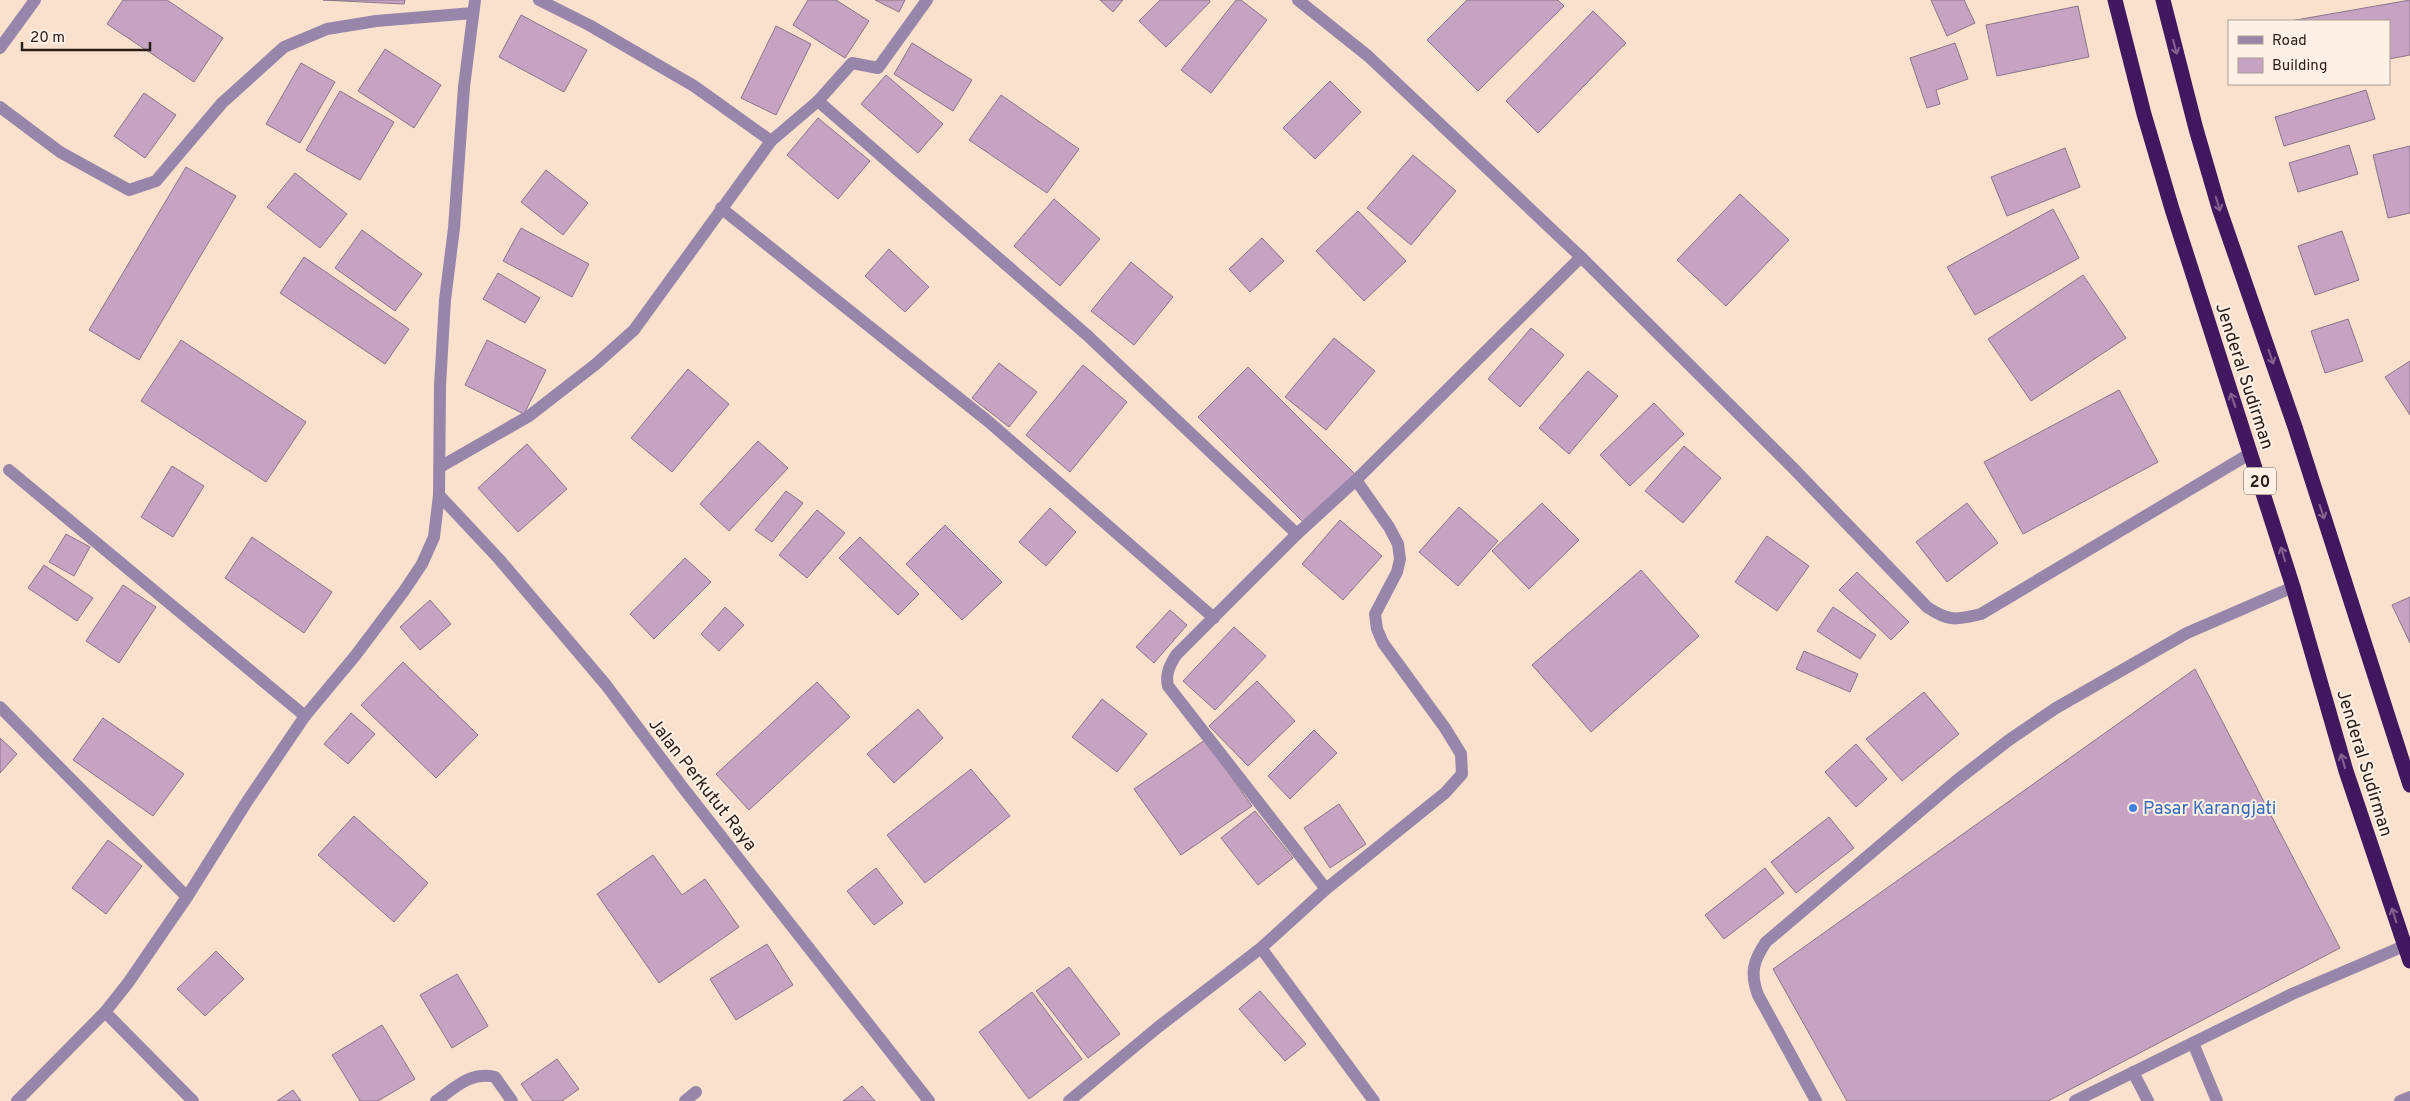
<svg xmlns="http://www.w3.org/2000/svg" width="2410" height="1101" font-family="Overpass,sans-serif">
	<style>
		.building { fill: #c6a2c3; stroke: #8a7688 }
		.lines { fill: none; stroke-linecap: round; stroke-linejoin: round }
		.lane { stroke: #9786aa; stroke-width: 12 }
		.street { stroke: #9786aa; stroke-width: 12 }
		.highway { stroke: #411860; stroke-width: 15 }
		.oneway { stroke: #84648f }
		.shop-dot { fill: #3f7fe0; stroke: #fff0e5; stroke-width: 2 }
		.labels { text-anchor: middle; stroke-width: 4; stroke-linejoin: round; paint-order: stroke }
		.shield { fill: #fff0e5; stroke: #695e56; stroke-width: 1 }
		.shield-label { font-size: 16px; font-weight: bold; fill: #292019 }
		.street-label { font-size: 18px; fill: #292019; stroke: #fff0e5 }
		.shop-label { font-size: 18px; fill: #366cbe; stroke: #fff0e5; text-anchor: start }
	</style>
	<rect width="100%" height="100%" fill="#f9e1ce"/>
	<g class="building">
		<polygon points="123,0 167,0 223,38 194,82 107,24"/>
		<polygon points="323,0 405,0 404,4"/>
		<polygon points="808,0 836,0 869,21 845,58 793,25"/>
		<polygon points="875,0 905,0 899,12"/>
		<polygon points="1100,0 1123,0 1113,12"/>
		<polygon points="1160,0 1209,0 1210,2 1166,47 1139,21"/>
		<polygon points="1236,0 1241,0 1267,20 1211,93 1181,70"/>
		<polygon points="1467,0 1558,0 1564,6 1478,91 1427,40"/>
		<polygon points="1931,0 1964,0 1975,23 1947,36"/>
		<polygon points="2410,0 2410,55 2389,59 2389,21 2290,21"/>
		<polygon points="2078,6 2089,57 1997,76 1986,25"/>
		<polygon points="1593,11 1626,43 1538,133 1506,101"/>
		<polygon points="521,15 587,50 564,92 499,57"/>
		<polygon points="776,26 811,44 776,115 741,98"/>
		<polygon points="912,43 972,80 953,111 894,74"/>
		<polygon points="1955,43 1968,79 1936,90 1940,104 1927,108 1910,58"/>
		<polygon points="385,49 441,85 414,128 358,91"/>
		<polygon points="301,63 335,82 300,143 266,124"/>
		<polygon points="886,75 943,124 918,153 861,104"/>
		<polygon points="1330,81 1361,112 1315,159 1283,128"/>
		<polygon points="2366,90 2375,119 2284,146 2275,117"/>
		<polygon points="340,91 394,122 360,180 306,150"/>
		<polygon points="144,93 176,115 145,158 114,136"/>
		<polygon points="1001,95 1079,149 1047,193 969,140"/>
		<polygon points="818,118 870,161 838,199 787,155"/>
		<polygon points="2349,145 2358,174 2298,192 2289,163"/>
		<polygon points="2410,146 2410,213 2388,218 2373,155"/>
		<polygon points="2065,148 2080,187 2007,216 1991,177"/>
		<polygon points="1413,155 1456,191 1411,245 1367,208"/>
		<polygon points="186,167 236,196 139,360 89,330"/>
		<polygon points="546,170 588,203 563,235 521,202"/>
		<polygon points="295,173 347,214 320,248 267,207"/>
		<polygon points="1740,194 1789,240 1726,306 1677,260"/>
		<polygon points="1054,199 1100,239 1060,286 1014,246"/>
		<polygon points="2053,209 2079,258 1975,315 1947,267"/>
		<polygon points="1358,211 1406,261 1364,301 1316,251"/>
		<polygon points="521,228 589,264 572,297 503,261"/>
		<polygon points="362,230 422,274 395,311 335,268"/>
		<polygon points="2342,231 2359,280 2315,295 2298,246"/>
		<polygon points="1262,238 1284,261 1250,292 1229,269"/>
		<polygon points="889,249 929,287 905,312 865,276"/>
		<polygon points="304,257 409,329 385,364 280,293"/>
		<polygon points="1131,262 1173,297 1134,345 1091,311"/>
		<polygon points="498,273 540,298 525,323 483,299"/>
		<polygon points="2083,275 2126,338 2031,401 1988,339"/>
		<polygon points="2348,319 2363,361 2325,373 2311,331"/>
		<polygon points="1531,328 1564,355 1520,407 1488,379"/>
		<polygon points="1334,338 1375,371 1326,430 1285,397"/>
		<polygon points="181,340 306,422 266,482 141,401"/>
		<polygon points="487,340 546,370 524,414 465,385"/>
		<polygon points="2410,361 2410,415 2385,377"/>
		<polygon points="999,363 1037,392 1009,427 972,398"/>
		<polygon points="1083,365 1127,402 1070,472 1026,435"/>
		<polygon points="1248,367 1355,474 1305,524 1198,417"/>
		<polygon points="688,369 729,404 672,472 631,438"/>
		<polygon points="1588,371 1618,396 1569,454 1539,428"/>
		<polygon points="2119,390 2158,462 2023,534 1984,462"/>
		<polygon points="1654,403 1684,434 1630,486 1600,455"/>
		<polygon points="758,441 788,468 729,531 700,504"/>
		<polygon points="527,444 567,489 518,532 478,488"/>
		<polygon points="1684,446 1721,478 1683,523 1645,491"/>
		<polygon points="172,466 204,486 173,537 141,517"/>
		<polygon points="786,491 803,503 772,542 755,530"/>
		<polygon points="1542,503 1579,540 1529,589 1492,551"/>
		<polygon points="1967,503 1998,543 1947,582 1916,542"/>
		<polygon points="1459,507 1498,541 1458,586 1419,552"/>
		<polygon points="1050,508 1076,532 1046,566 1019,542"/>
		<polygon points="817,510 845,533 807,578 779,555"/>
		<polygon points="1340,520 1382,556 1343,600 1302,564"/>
		<polygon points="945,525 1002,582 962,620 906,564"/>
		<polygon points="66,534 90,547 74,576 49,562"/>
		<polygon points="1767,536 1809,566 1777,611 1735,582"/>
		<polygon points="252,537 332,592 304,633 225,578"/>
		<polygon points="860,537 919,594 898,615 839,558"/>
		<polygon points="685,558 711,582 654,639 630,614"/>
		<polygon points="44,565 93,598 77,621 28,588"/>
		<polygon points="1641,570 1699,636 1591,732 1532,665"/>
		<polygon points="1857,572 1909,622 1891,640 1839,590"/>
		<polygon points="123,585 156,607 119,663 86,641"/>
		<polygon points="2410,597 2410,643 2392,605"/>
		<polygon points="430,600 451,624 420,650 400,627"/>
		<polygon points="725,607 744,625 719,651 701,634"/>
		<polygon points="1833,607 1876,635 1860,659 1817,631"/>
		<polygon points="1170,610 1187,625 1154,663 1136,647"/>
		<polygon points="1234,627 1266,656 1215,710 1183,681"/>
		<polygon points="1804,651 1858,674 1850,692 1796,669"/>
		<polygon points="403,662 478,735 436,778 361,705"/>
		<polygon points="2195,669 2340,948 2048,1101 1847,1101 1773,969"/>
		<polygon points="1257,681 1295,721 1248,766 1209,726"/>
		<polygon points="817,682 850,717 749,810 716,774"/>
		<polygon points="1924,692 1959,734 1902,781 1866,739"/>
		<polygon points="1102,699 1147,734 1117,772 1072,737"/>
		<polygon points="918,709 943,738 894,783 867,754"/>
		<polygon points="351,713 375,734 348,764 324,744"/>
		<polygon points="103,718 184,774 153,816 73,760"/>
		<polygon points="1314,730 1337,753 1290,799 1268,776"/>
		<polygon points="0,738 17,754 0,773"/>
		<polygon points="1205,740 1252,806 1181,855 1134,789"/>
		<polygon points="1856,744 1887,779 1856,807 1825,772"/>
		<polygon points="971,769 1010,816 925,883 887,835"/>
		<polygon points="1339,804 1366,844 1330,868 1304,828"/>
		<polygon points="1255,811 1293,858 1258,885 1221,838"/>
		<polygon points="354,816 428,883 394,922 318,855"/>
		<polygon points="1829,817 1854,848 1796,893 1771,862"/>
		<polygon points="108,840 142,866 106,914 72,888"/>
		<polygon points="653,855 682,895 705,879 739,927 659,983 597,894"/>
		<polygon points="876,868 903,903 874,925 847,891"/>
		<polygon points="1765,868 1784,893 1724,939 1705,915"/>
		<polygon points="767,944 793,985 736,1020 710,979"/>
		<polygon points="216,951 244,979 205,1016 177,989"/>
		<polygon points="1069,967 1120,1034 1088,1058 1036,991"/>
		<polygon points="457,974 488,1026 452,1048 420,995"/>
		<polygon points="1260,991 1306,1044 1285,1061 1239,1009"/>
		<polygon points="1032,992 1082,1059 1029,1099 979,1032"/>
		<polygon points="382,1025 415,1079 378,1101 360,1101 332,1055"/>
		<polygon points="557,1059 579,1089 562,1101 533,1101 521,1084"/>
		<polygon points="862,1086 875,1101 843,1101"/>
		<polygon points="293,1090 301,1101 277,1101"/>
	</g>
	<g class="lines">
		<g class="lane">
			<polyline points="2193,1043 2217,1101"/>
			<polyline points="2133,1072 2148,1101"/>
		</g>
		<g class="street">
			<polyline points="539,0 589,25 694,86 771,141"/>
			<path d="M 1298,0 L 1368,56 L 1581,257 L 1794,469 L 1927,607 C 1949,622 1956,620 1981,614 L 2251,453"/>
			<polyline points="0,48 35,0"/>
			<polyline points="818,101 1088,336 1297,534"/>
			<polyline points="0,107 60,152 129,190 156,181 222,103 284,47 327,29 376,21 473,13"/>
			<polyline points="721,208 989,422 1214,618"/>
			<polyline points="440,467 529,416 596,364 634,330 771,141 818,101 852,63 878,68 927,0"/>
			<polyline points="9,470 305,716"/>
			<polyline points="439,495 499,559 606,685 684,789 929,1101"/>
			<polyline points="0,707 187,897"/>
			<path d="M 1326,889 L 1168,686 C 1165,674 1170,665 1176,655 L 1297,534 L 1356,480"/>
			<polyline points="1261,948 1374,1101"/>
			<polyline points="105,1012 193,1101"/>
			<polyline points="17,1101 105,1012 128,983 187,897 246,803 305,716 355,656 404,591 422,564 434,537 439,495 440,386 445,300 454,228 464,87 475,0"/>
			<path d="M 436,1101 C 455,1088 470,1071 495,1077 L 512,1101"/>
			<polyline points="685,1101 696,1092"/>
			<polyline points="1069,1101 1157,1028 1261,948 1326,889 1445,793 1462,774 1461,754 1445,728 1383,643 1377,629 1375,614 1397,572 1400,559 1398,544 1389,527 1356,480 1581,257"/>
			<path d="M 1816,1101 L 1758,995 C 1750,973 1753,961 1766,942 L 1956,781 L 2009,740 L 2056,708 L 2187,633 L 2293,587"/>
			<polyline points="2075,1101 2292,994 2404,946"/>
			<polyline points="2400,1101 2410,1097"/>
		</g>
		<g class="highway">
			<polyline points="2115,0 2144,114 2172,209 2293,587 2346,771 2410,961"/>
			<polyline points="2163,0 2196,129 2219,208 2295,427 2410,785"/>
		</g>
	</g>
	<defs><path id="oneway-shaft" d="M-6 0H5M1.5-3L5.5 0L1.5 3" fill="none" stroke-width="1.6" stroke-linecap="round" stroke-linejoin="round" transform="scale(1.25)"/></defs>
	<g class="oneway">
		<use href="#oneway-shaft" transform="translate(2175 47) rotate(75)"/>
		<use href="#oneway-shaft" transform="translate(2218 204) rotate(73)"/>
		<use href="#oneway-shaft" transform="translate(2271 357) rotate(71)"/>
		<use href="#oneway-shaft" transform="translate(2233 400) rotate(-109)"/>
		<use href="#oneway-shaft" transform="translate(2322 512) rotate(72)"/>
		<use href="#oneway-shaft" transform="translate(2283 554) rotate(-107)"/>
		<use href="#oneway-shaft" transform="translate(2343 761) rotate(-106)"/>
		<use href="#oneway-shaft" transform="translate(2394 915) rotate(-108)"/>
	</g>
	<circle class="shop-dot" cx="2133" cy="808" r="5"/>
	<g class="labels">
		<rect class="shield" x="2244" y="467.5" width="32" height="27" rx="4"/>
		<g class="shield-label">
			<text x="2260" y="487">20</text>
		</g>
		<g class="street-label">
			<text transform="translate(2245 376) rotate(72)" y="6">Jenderal Sudirman</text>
			<text transform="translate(2365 763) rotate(73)" y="6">Jenderal Sudirman</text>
			<text transform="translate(703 784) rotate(52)" y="6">Jalan Perkutut Raya</text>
		</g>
		<g class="shop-label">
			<text x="2143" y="814">Pasar Karangjati</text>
		</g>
	</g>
	<rect x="2228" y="20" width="162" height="65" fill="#fff0e5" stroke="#a99d93"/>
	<rect x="2238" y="36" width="25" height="8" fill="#9786aa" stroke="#a99d93"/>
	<text x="2272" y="45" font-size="15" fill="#292019">Road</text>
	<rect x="2238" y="58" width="25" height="15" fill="#c6a2c3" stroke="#a99d93"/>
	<text x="2272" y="70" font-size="15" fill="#292019">Building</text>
	<path d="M22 42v8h128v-8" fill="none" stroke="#292019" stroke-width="2.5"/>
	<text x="30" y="42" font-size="15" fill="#292019" stroke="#fff0e5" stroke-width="4" paint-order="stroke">20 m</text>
</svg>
